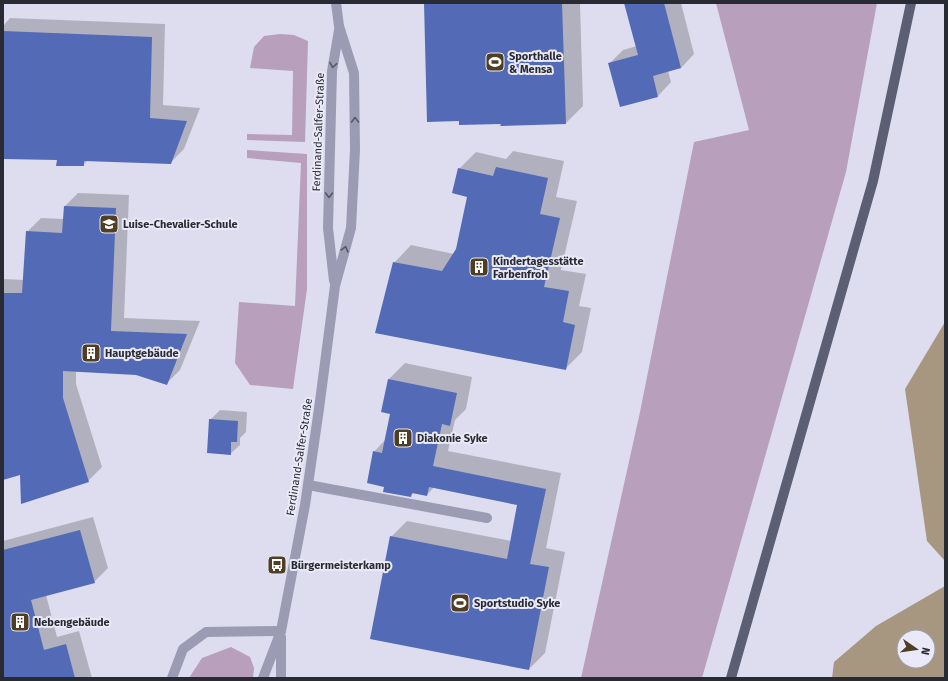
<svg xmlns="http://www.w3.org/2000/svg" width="948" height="681" font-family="'Fira Sans',sans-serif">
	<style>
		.green { fill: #b89fbc }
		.water { fill: #a89780; fill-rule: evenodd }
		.shadow { fill: #0003 }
		.building { fill: #536ab7 }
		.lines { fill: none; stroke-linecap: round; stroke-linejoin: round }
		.minor { stroke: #9b9cb4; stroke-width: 10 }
		.major { stroke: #5c5f74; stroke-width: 10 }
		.oneway { stroke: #575867 }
		.labels { text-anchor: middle; stroke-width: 4; stroke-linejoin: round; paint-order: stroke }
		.poi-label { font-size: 11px; font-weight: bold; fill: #292b34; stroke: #eae9f7; text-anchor: start }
		.street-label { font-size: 11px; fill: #292b34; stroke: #eae9f7 }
	</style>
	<rect width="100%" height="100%" fill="#deddef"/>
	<g class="green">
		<polygon points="716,3 877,3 846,172 702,678 581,678 640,412 694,142 749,130"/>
		<polygon points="280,34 294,35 308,41 305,142 247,140 247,134 292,135 293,71 250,68 254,47 264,36"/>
		<polygon points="247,150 307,154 307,289 293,389 250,385 235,363 239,302 295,306 301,163 247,158"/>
		<polygon points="231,647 250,657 254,668 253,678 189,678 202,658"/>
	</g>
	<g class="water">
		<polygon points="945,322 945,561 927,541 905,389"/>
		<path d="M 945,586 L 945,678 L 832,678 L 834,662 L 876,626 ZM 904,637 L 928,637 L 928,661 L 904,661 Z"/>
	</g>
	<g class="shadow">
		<polygon points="425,3 580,3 583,106 566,123 502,123 460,120"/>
		<polygon points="626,3 681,3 694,54 681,68 668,71 671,82 658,96 610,63 623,50 637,46"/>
		<polygon points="10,18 165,24 163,105 200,108 184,149 170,163 88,160 83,165 58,159 3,158 3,26"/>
		<polygon points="513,151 564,161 556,197 577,201 561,270 586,274 579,306 591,308 582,352 565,369 394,263 411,245 454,254 457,249 468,196 459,169 476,152 506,159"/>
		<polygon points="78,193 129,195 124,318 200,321 180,370 166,384 136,374 76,371 76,384 102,467 88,481 21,474 3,479 3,279 24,280 27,232 41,218 64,219 65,206"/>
		<polygon points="405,363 472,377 466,409 455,420 448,451 561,473 546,548 565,552 545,653 529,669 391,537 407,521 511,541 519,504 434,487 427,495 414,493 410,496 385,486 374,452 385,440 391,413 389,379"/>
		<polygon points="220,410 247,412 246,432 240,438 240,445 230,454 210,420"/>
		<polygon points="93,517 108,568 94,582 46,595 57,637 79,631 92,678 3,678 3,541"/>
	</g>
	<g class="building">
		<polygon points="424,3 562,3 566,124 500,126 501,124 459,125 459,121 427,122"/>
		<polygon points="624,3 664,3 681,68 653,76 658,97 620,107 608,63 638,55"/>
		<polygon points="3,31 152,37 150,118 187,121 171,164 84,161 84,166 56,166 57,160 3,159"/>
		<polygon points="496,167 548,178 540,214 560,218 544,287 569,291 563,322 575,325 566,370 375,333 393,262 442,271 456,249 467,197 452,193 458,168 493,176"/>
		<polygon points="64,206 116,208 111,331 187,334 167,385 136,375 63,371 63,398 89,482 21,504 20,475 3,480 3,293 22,293 26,231 62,233"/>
		<polygon points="388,379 457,393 450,426 442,424 433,466 546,489 530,564 549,567 529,670 370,639 390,536 507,559 517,505 429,487 427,496 412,493 411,497 383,492 384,487 367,483 373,451 382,453 390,414 381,412"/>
		<polygon points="209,419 238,421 237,442 231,442 231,455 207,453"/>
		<polygon points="80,530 95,583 31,600 44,650 66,644 75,678 3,678 3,550"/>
	</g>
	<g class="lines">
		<g class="minor">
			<polyline points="334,281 328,228 332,71 339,30"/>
			<polyline points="308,485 487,518"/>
			<polyline points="281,637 281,678"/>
			<polyline points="172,678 183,649 206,632 281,631"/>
			<polyline points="263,678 281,631 305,505 319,409 335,286 351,228 355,150 354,73 339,26 336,3"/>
		</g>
		<polyline class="major" points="731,678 873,181 911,3"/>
	</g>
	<defs><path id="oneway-chevron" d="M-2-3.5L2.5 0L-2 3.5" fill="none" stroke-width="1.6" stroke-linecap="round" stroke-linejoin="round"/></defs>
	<g class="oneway">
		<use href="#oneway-chevron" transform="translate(333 65) rotate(99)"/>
		<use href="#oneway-chevron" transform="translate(355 120) rotate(-91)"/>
		<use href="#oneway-chevron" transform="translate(329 195) rotate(91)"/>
		<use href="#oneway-chevron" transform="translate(345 249) rotate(-75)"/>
	</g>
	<defs>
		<symbol id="stadium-square" viewBox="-11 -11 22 22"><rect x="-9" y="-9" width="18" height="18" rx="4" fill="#503e24" stroke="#eae9f7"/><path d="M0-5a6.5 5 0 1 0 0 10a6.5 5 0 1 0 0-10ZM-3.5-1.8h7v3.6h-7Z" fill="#fff"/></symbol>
		<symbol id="school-square" viewBox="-11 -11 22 22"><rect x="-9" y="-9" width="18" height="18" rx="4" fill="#503e24" stroke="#eae9f7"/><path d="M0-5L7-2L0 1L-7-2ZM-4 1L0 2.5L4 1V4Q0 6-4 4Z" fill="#fff"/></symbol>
		<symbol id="building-square" viewBox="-11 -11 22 22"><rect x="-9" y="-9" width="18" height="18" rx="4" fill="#503e24" stroke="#eae9f7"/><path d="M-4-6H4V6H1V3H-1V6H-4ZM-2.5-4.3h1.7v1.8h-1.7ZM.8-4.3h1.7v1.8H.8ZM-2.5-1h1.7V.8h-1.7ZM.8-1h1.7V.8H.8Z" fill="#fff"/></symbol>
		<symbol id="bus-square" viewBox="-11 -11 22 22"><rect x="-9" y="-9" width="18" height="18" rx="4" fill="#503e24" stroke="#eae9f7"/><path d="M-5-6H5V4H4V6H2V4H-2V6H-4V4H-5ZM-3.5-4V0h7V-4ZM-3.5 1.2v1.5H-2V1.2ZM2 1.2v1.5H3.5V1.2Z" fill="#fff"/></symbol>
	</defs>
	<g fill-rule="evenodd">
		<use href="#stadium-square" x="484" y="51" width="22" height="22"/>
		<use href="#school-square" x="98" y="213" width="22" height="22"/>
		<use href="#building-square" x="468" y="256" width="22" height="22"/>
		<use href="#building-square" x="80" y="342" width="22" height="22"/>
		<use href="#building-square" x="392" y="427" width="22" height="22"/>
		<use href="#bus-square" x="266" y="554" width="22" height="22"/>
		<use href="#stadium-square" x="449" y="592" width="22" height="22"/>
		<use href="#building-square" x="9" y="611" width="22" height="22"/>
	</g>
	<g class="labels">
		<g class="poi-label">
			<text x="509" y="60">Sporthalle<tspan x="509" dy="13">&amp; Mensa</tspan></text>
			<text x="123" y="228">Luise-Chevalier-Schule</text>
			<text x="493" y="265">Kindertagesstätte<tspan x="493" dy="13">Farbenfroh</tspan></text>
			<text x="105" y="357">Hauptgebäude</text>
			<text x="417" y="442">Diakonie Syke</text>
			<text x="291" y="569">Bürgermeisterkamp</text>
			<text x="474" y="607">Sportstudio Syke</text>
			<text x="34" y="626">Nebengebäude</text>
		</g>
		<g class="street-label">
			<text transform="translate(318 132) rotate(-88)" y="4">Ferdinand-Salfer-Straße</text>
			<text transform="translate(299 457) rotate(-81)" y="4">Ferdinand-Salfer-Straße</text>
		</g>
	</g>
	<rect width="948" height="681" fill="none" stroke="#292b34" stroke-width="8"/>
	<g transform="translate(916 649) rotate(103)"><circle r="19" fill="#eae9f7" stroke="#9d9da9"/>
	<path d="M0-3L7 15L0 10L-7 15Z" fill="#503e24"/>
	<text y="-6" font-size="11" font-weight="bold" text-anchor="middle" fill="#292b34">N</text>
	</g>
</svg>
